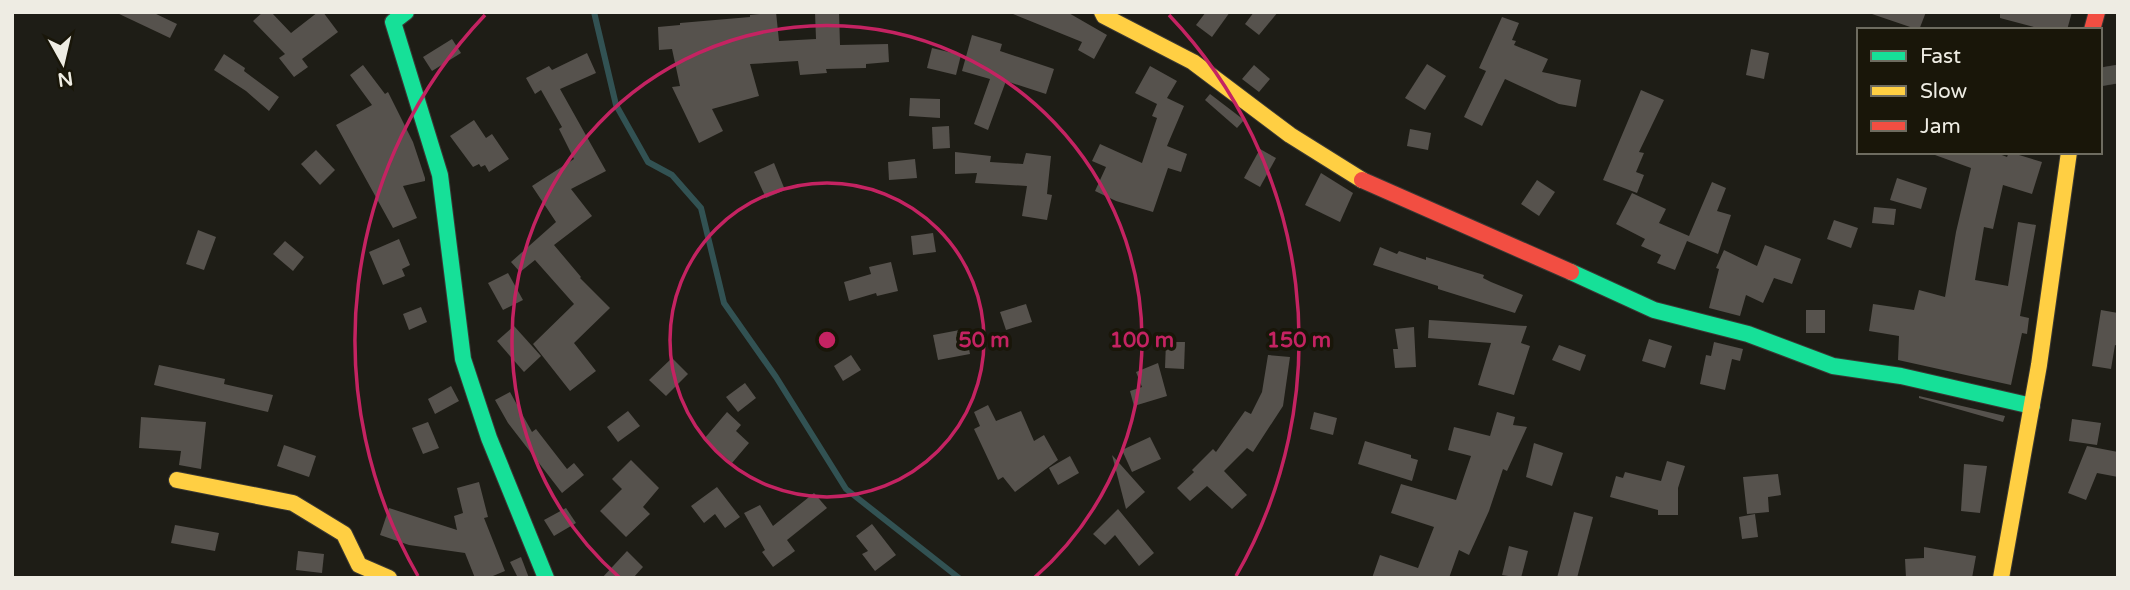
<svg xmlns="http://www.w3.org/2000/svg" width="2130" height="590" font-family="'Varela Round',sans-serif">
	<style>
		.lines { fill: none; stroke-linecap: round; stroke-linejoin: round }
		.stream { stroke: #325253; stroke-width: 6 }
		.building { fill: #56524d }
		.street-casing { stroke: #3a3834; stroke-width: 19 }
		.fast-casing { stroke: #3a3834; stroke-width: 18 }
		.slow-casing { stroke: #3a3834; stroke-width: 18 }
		.jam-casing { stroke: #3a3834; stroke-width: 18 }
		.street { stroke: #504f49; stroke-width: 18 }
		.fast { stroke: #16e098; stroke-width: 16 }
		.slow { stroke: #ffcf43; stroke-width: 16 }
		.jam { stroke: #f24e42; stroke-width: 16 }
		.ring { fill: none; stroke: #c42362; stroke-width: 3.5 }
		.centre { fill: #c42362; stroke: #191609; stroke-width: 3.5 }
		.ring-label { font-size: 21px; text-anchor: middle; font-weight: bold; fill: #c42362; stroke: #191609; stroke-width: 7; stroke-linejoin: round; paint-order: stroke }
	</style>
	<rect width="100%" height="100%" fill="#1e1d16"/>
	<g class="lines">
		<polyline class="stream" points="594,12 616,105 648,162 672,175 701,208 724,303 776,377 846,489 959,578"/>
	</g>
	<g class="building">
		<polygon points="115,12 152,12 177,24 170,38"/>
		<polygon points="263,12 271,12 291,33 318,12 323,12 338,32 302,59 308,67 294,77 279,58 285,54 253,21"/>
		<polygon points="760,12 776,12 779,41 816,39 815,12 839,12 840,45 888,44 889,62 866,64 866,68 826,69 827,73 800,75 798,61 750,64 759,96 712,109 723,131 699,143 672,87 680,86 672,49 659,50 658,27 680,25 680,23 750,17 750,15 760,14"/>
		<polygon points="1008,12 1067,12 1107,35 1094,59 1078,50 1082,42"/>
		<polygon points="1206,12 1230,12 1212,37 1196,25"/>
		<polygon points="1254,12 1278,12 1259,35 1245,24"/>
		<polygon points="1872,12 1926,12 1919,30 1872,14"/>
		<polygon points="2000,12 2072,12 2067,30 2045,30 2000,18"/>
		<polygon points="1502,17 1519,23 1512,40 1516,41 1514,45 1548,59 1542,72 1581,80 1576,107 1559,104 1505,79 1482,126 1464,117 1486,71 1479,68"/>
		<polygon points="972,35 1002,44 1000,51 1054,69 1046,94 1006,81 988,130 974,124 990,79 962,71"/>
		<polygon points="452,39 461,53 432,71 423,57"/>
		<polygon points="932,48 961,55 956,75 927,68"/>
		<polygon points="1751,49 1769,53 1764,79 1746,75"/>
		<polygon points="587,53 596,73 560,89 606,171 571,189 592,216 554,245 581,277 580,278 610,308 574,343 596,371 570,391 533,344 574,304 535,260 520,272 511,262 556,222 532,186 574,159 559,129 562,127 541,90 535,94 526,78 549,66 552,70"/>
		<polygon points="224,54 245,68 244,71 279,97 269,111 246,91 214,70"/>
		<polygon points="1427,64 1446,76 1425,110 1405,98"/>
		<polygon points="363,65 385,94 388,92 413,142 425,178 425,181 403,186 417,218 393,228 336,125 372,105 350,75"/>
		<polygon points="1254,65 1270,79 1259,92 1242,79"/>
		<polygon points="1150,66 1177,81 1167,98 1184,106 1167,146 1187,154 1181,172 1168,168 1153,212 1116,201 1095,191 1106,167 1092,161 1100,144 1142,163 1157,118 1152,116 1157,104 1135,93"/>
		<polygon points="1641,90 1664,100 1639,152 1644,153 1636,172 1644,175 1637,193 1603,180"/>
		<polygon points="1210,94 1244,120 1237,128 1205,100"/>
		<polygon points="910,98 940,99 940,118 909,116"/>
		<polygon points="474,120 486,138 492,134 509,159 489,172 485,165 481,167 479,164 473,167 450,136"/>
		<polygon points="949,126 950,148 933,149 932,127"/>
		<polygon points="1410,129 1431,133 1428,150 1407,146"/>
		<polygon points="1260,149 1276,158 1260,187 1244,178"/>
		<polygon points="316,150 335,170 320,185 301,164"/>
		<polygon points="955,152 991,156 990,162 1023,164 1026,153 1051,156 1047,194 1052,195 1047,220 1022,216 1027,186 975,183 977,173 955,174"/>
		<polygon points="1935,152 1994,152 2007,157 2009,152 2042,162 2032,194 2003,185 1993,229 1984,227 1975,280 2008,286 2018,222 2036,225 2020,316 2029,318 2027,334 2022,333 2011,385 1898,360 1899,336 1869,331 1873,304 1914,310 1919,290 1945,297 1956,232 1971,168 1935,155"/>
		<polygon points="915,159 917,178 889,180 888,162"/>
		<polygon points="774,163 785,190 766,198 754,172"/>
		<polygon points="1321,173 1353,193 1340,222 1305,205"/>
		<polygon points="1897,178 1927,188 1921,209 1890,200"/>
		<polygon points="1537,180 1555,192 1539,216 1521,204"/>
		<polygon points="1712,182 1726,188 1717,211 1731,215 1718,254 1687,241 1675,270 1657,263 1661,255 1641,246 1645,239 1616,224 1632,193 1666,209 1659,223 1689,236"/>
		<polygon points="1874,207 1896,209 1894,225 1872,223"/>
		<polygon points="1834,220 1858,228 1851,248 1827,239"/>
		<polygon points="198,230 216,237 204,270 186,264"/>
		<polygon points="933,233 936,252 913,255 911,236"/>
		<polygon points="399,239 410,265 402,269 405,276 383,285 369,252"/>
		<polygon points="285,241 304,257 293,271 273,254"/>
		<polygon points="1765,245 1801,259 1792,284 1774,278 1763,303 1746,295 1740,316 1709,308 1719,269 1716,268 1724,250 1757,266"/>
		<polygon points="1380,247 1397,254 1399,251 1426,260 1426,257 1484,275 1483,278 1491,282 1523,295 1515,313 1438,289 1438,286 1373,265"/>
		<polygon points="891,262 898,291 877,296 876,293 849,301 844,282 871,274 869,267"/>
		<polygon points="508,273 523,300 503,310 488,283"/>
		<polygon points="1026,304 1032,322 1006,330 1000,312"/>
		<polygon points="421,307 427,322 409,330 403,314"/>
		<rect x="1806" y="310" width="19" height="23"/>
		<polygon points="2101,310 2118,313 2118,346 2115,345 2111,369 2092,366"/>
		<polygon points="1429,320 1527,326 1521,343 1530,346 1514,395 1478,385 1491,343 1428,338"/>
		<polygon points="514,326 541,356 524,372 497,341"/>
		<polygon points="1414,327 1416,367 1395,368 1393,349 1398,349 1395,329"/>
		<polygon points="965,329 970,354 938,360 933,335"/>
		<polygon points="1649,339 1672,346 1665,368 1642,361"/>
		<polygon points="1166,342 1185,342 1184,369 1165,368"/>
		<polygon points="1714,342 1743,349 1740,361 1732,359 1725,390 1700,384 1706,355 1711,356"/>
		<polygon points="1559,345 1586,355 1580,371 1552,360"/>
		<polygon points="851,355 861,370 843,381 834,366"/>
		<polygon points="1268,355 1290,357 1283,406 1253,452 1247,448 1224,471 1247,495 1232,509 1207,486 1190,501 1177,488 1194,472 1192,470 1213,449 1216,452 1245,411 1251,414 1262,392"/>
		<polygon points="672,358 688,374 666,396 649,380"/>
		<polygon points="1158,363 1167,396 1134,406 1130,391 1142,387 1136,372"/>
		<polygon points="159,365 225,379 224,384 273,395 268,412 154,385"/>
		<polygon points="745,383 756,398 738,412 726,397"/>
		<polygon points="451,386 459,401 435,414 428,399"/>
		<polygon points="510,392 532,432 536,429 567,469 574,463 584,475 562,493 508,423 495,400"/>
		<polygon points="1919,396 2005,416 2003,422 1919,398"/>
		<polygon points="988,405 996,421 1021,411 1034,441 1044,435 1058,460 1015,492 1003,477 998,480 974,429 980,426 974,412"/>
		<polygon points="628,411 640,426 618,442 607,427"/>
		<polygon points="727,412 741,425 736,431 749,443 732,463 704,439"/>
		<polygon points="1314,412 1337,418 1333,435 1310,429"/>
		<polygon points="1497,412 1515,417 1513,425 1527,427 1507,471 1503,469 1489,511 1469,555 1459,550 1449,578 1372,578 1380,555 1418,568 1434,527 1391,513 1401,484 1456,500 1471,456 1448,450 1454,427 1490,436"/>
		<polygon points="141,417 206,422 201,469 179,465 181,451 139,448"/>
		<polygon points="2072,419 2101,423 2097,445 2069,441"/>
		<polygon points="428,422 439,448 423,454 412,428"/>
		<polygon points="1150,437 1161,459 1132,472 1122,450"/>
		<polygon points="1365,441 1411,455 1411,458 1418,460 1412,481 1358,464"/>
		<polygon points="1534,443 1563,453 1552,486 1526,477"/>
		<polygon points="284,445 316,456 309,477 277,466"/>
		<polygon points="2087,446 2118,452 2118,477 2097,473 2086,500 2068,493"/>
		<polygon points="1112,455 1145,492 1126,509"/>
		<polygon points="1070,456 1079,473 1058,485 1049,468"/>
		<polygon points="631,460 659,488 643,507 650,514 626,537 600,511 622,489 612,479"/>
		<polygon points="1667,461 1685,466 1678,488 1678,515 1658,515 1658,510 1610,497 1616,476 1623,478 1625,472 1661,481"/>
		<polygon points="1964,464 1987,466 1980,513 1961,511"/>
		<polygon points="1778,474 1781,495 1768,497 1769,512 1747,514 1743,477"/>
		<polygon points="479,482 488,517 484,518 505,571 488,578 475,578 465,553 409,545 380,535 389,508 457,530 454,516 463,513 457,488"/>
		<polygon points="717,487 740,517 725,528 715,514 704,523 691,506"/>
		<polygon points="814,493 827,508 787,540 795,551 773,567 762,552 765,550 744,513 760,505 773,526"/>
		<polygon points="566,508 576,523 554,536 544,520"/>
		<polygon points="1118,509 1154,553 1139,566 1115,535 1105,545 1093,534"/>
		<polygon points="1574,512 1593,517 1577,578 1557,578"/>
		<polygon points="1755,514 1758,537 1742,539 1739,517"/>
		<polygon points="872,524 896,555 875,571 862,554 868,551 856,536"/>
		<polygon points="175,525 219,533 215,551 171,543"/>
		<polygon points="1509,546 1528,551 1521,578 1502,575"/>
		<polygon points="1924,547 1976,556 1972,578 1906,578 1905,559 1924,558"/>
		<polygon points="298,551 324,554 322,573 296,570"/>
		<polygon points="627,551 643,567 633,578 602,578"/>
		<polygon points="521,557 529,578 518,578 510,562"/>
	</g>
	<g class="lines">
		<defs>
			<polyline id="street" points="2100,77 2118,74"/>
			<g id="fast">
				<polyline points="406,12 393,22 440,175 463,359 489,438 546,578"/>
				<polyline points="1571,272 1654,310 1748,334 1833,366 1901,376 2032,406"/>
			</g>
			<g id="slow">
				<polyline points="1102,12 1104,16 1193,62 1290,135 1362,180"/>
				<polyline points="177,480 293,503 344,534 359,565 389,578"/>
				<polyline points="2001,578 2039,365 2069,152"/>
			</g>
			<g id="jam">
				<polyline points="2092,30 2097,12"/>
				<polyline points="1362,180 1571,272"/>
			</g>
		</defs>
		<use href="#street" class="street-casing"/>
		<use href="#fast" class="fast-casing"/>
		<use href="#slow" class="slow-casing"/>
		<use href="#jam" class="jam-casing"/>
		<use href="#street" class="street"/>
		<use href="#fast" class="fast"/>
		<use href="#slow" class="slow"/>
		<use href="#jam" class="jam"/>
	</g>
	<g class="ring">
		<circle cx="827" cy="340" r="157"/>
		<path d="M620 578A315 315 0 1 1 1034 578"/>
		<path d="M418 576A472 472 0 0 1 485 15M1169 15A472 472 0 0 1 1236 576"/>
	</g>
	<circle cx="827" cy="340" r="10" class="centre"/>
	<g class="ring-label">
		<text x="984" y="347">50 m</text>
		<text x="1142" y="347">100 m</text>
		<text x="1299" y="347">150 m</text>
	</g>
	<rect width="2130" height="590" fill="none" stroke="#eeece3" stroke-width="28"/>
	<rect x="1857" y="28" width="245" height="126" fill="#191609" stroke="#6e6c60" stroke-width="2"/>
	<rect x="1871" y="51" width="35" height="10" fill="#16e098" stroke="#6e6c60" stroke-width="2"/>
	<text x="1920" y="63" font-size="21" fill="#eeece3">Fast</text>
	<rect x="1871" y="86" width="35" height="10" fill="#ffcf43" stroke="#6e6c60" stroke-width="2"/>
	<text x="1920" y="98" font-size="21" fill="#eeece3">Slow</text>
	<rect x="1871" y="121" width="35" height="10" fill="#f24e42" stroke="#6e6c60" stroke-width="2"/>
	<text x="1920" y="133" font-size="21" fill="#eeece3">Jam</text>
	<g transform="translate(63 63) rotate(172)" stroke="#191609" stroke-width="5" paint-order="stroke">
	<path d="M0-5L12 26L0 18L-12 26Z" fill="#eeece3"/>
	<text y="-10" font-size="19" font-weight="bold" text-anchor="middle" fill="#eeece3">N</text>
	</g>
</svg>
